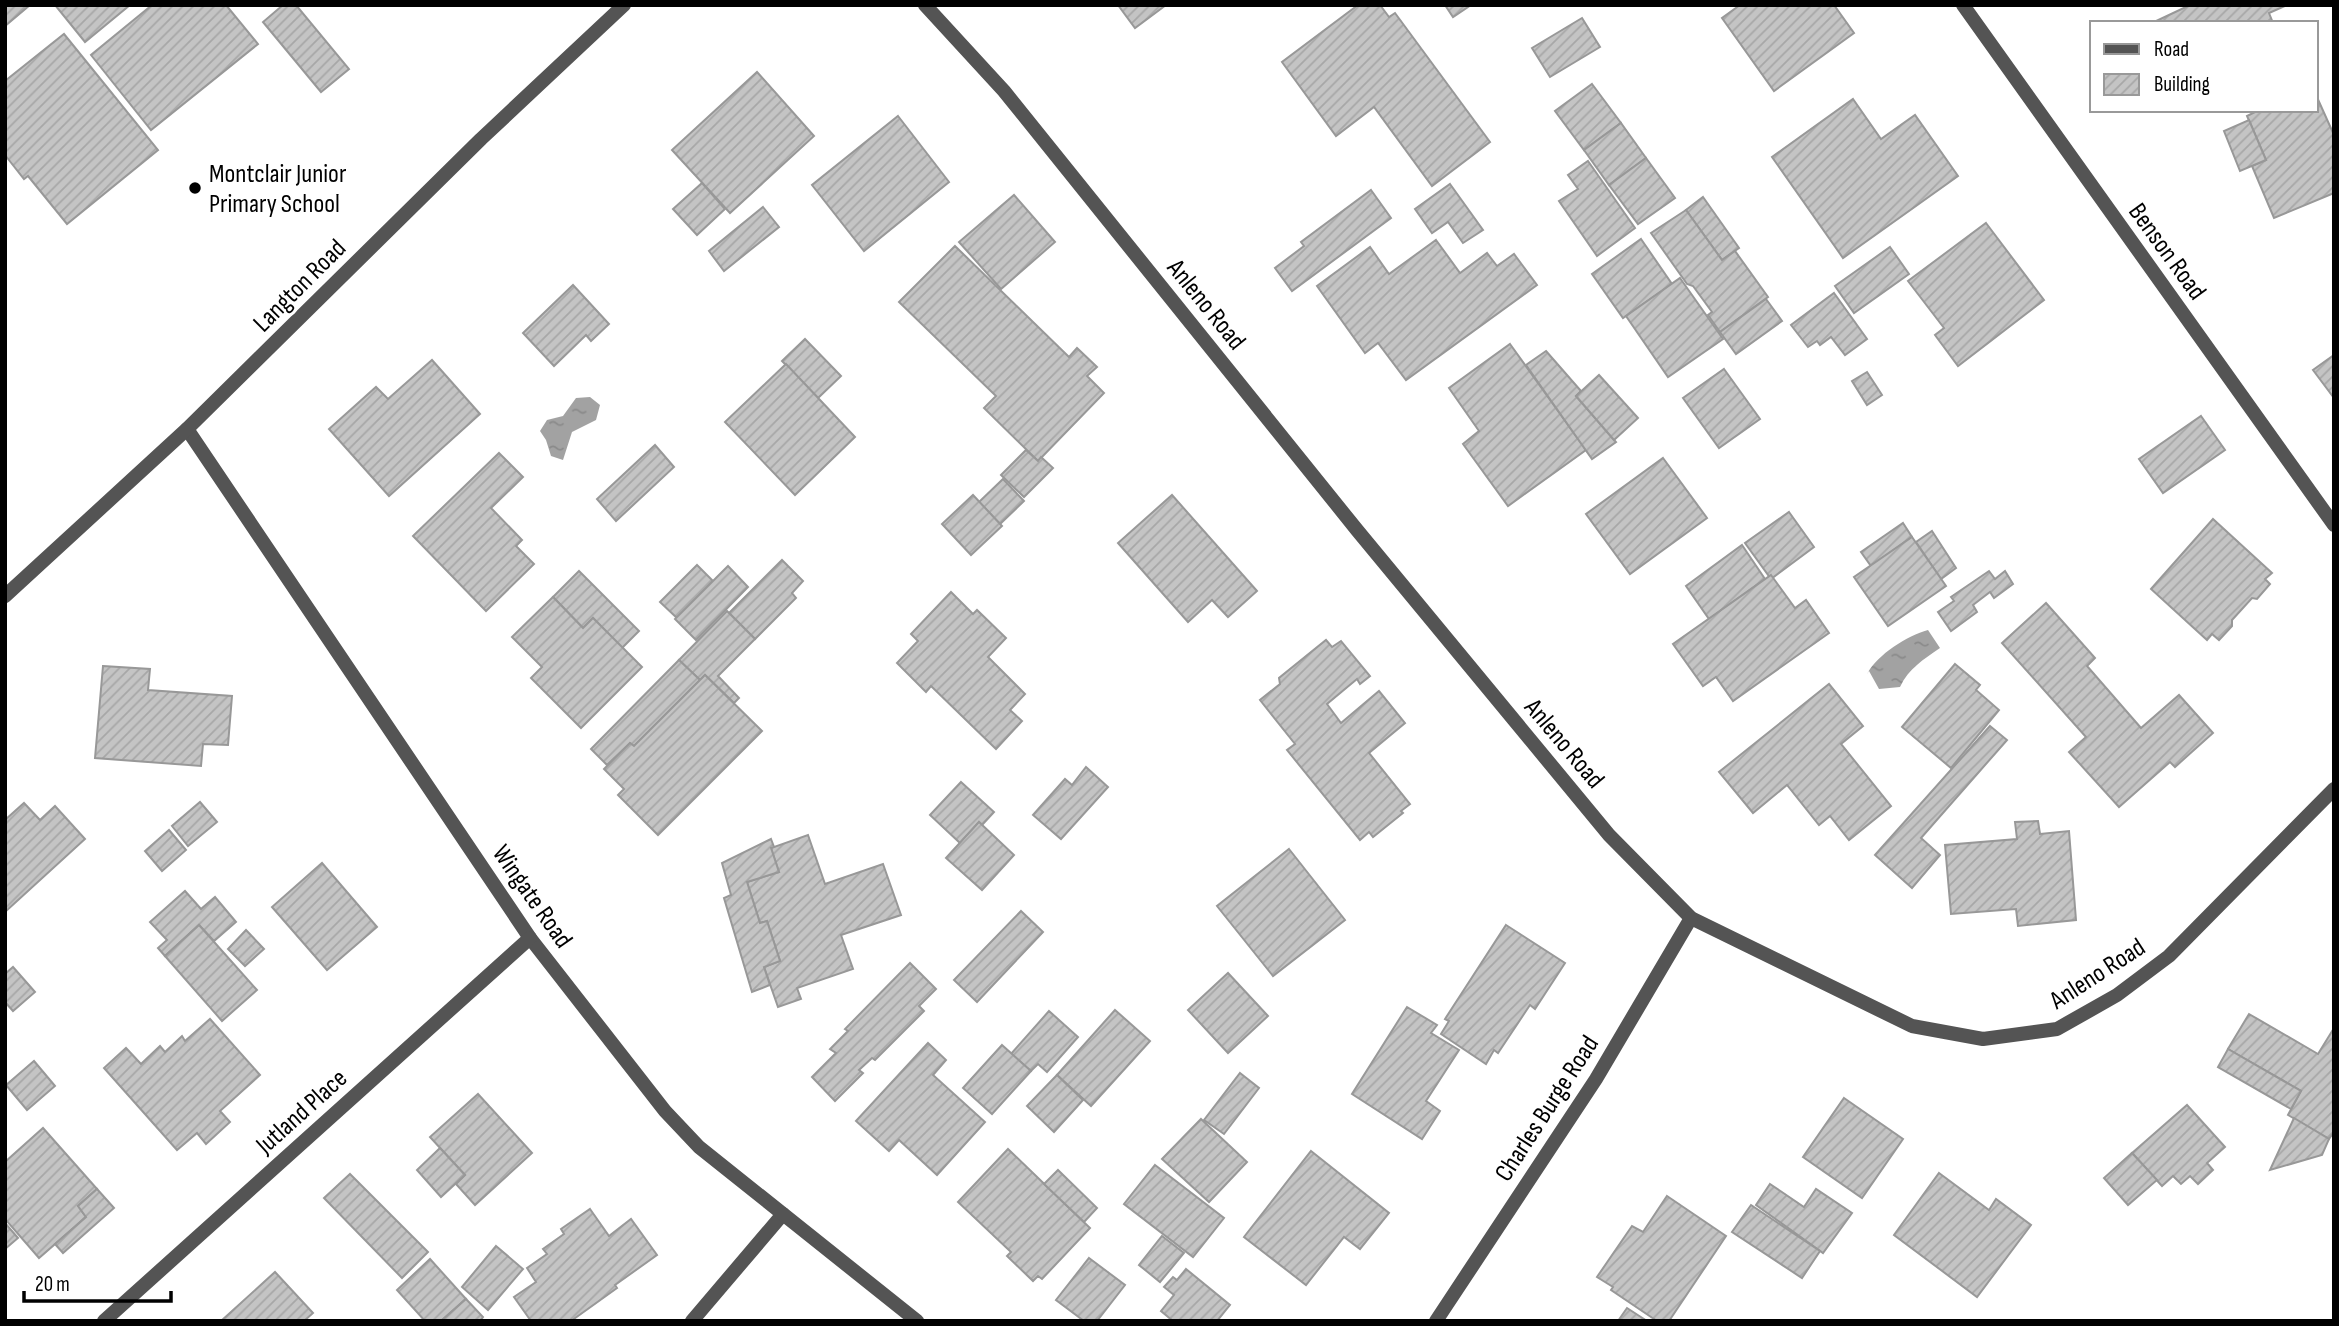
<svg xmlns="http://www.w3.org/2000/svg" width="2339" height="1326" font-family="'Sofia Sans Condensed',sans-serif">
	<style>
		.water { fill: url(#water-ripples) }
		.building { fill: url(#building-hatch); stroke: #989898; stroke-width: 2 }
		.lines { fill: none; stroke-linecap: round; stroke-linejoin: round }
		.service { stroke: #545454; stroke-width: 14 }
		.minor { stroke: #545454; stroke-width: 14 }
		.poi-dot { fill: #000; stroke: #fff; stroke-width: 2.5 }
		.labels { text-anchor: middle; stroke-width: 6; stroke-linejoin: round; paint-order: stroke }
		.poi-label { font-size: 26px; fill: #000; stroke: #fff; text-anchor: start }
		.street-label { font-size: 26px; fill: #000; stroke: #fff }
	</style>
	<defs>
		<pattern id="water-ripples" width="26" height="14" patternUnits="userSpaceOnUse" patternTransform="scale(1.75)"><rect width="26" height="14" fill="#a2a2a2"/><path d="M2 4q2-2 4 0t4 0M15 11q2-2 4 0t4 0" fill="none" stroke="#8a8a8a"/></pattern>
		<pattern id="building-hatch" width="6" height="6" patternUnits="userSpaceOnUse" patternTransform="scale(1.75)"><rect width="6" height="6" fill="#c4c4c4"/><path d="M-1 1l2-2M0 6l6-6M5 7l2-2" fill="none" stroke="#a7a7a7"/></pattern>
	</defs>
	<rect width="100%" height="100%" fill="#fff"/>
	<g class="water">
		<polygon points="590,397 600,405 596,420 572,432 563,460 551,456 546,440 540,431 547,420 563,416 576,398"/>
		<path d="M 1928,630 L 1940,648 C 1923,660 1909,668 1900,687 L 1879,689 L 1869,671 L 1867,674 C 1878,654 1907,636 1928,630 Z"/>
	</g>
	<g class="building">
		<polygon points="5,5 30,5 5,26"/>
		<polygon points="55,5 130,5 85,42"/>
		<polygon points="152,5 226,5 258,44 151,130 91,55"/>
		<polygon points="283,5 296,5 349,69 321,92 263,22"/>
		<polygon points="1118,5 1166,5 1135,28"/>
		<polygon points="1358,5 1380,5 1389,17 1395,13 1490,142 1432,186 1374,107 1336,136 1282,62"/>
		<polygon points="1445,5 1471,5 1453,17"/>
		<polygon points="1740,5 1834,5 1854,33 1774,91 1722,18"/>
		<polygon points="2190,5 2287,5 2269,13 2273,23 2152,23"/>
		<polygon points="1582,18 1600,47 1550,77 1532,48"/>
		<polygon points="64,34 158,150 67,224 28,176 24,179 5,155 5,81"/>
		<polygon points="757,72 814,136 730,213 672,150"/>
		<polygon points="1592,84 1621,123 1584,150 1555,111"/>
		<polygon points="2316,95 2334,135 2334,193 2274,218 2252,166 2266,160 2247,116 2259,110 2316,110"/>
		<polygon points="1853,99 1881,139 1915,115 1958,176 1843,258 1772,157"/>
		<polygon points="898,116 949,182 864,251 812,185"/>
		<polygon points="2249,120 2266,160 2240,171 2224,131"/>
		<polygon points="1621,123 1646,158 1609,185 1584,150"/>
		<polygon points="1646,158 1675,198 1638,224 1609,185"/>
		<polygon points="1588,161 1635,228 1597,256 1559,201 1578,189 1568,175"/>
		<polygon points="702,183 725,209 697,235 673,209"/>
		<polygon points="1450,184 1483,230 1463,243 1448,222 1432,233 1415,209"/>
		<polygon points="1371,190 1391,218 1292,291 1275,268 1304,246 1301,242"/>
		<polygon points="1014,195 1055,242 1001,289 959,242"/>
		<polygon points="1703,197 1739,248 1722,260 1686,210"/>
		<polygon points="763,207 779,227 724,271 709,251"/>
		<polygon points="1686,210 1722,260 1735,251 1768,297 1720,332 1708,315 1712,312 1693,286 1687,284 1651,233"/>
		<polygon points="1986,223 2044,300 1958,366 1935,335 1944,328 1908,281"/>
		<polygon points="1641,239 1672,284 1623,318 1592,274"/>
		<polygon points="1436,240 1460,273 1487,253 1497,266 1514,254 1537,285 1406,380 1378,343 1365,353 1317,286 1370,247 1389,274"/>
		<polygon points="955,246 1069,357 1077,348 1097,367 1087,376 1104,393 1038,461 984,408 996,396 899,302"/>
		<polygon points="1890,247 1909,274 1854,313 1835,286"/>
		<polygon points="1680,278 1723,339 1668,377 1626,316"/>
		<polygon points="573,285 609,324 591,341 586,335 554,366 523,333"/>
		<polygon points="1834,293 1867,339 1845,355 1831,337 1820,345 1817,341 1808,347 1791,325"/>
		<polygon points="1766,299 1782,321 1736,354 1720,332"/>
		<polygon points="805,339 841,376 818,398 782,361"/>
		<polygon points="1510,344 1586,450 1508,506 1463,444 1479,431 1449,388"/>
		<polygon points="1546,351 1581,391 1576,396 1616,442 1592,459 1526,365"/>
		<polygon points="2334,355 2334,398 2313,370"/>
		<polygon points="432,360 480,414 389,496 329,429 376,387 388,399"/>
		<polygon points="786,364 855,437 795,495 725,422"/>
		<polygon points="1724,369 1760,419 1719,448 1683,398"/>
		<polygon points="1867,372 1882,395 1867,405 1852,381"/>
		<polygon points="1599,375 1638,418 1614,440 1576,396"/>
		<polygon points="2201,416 2225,450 2163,493 2139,459"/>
		<polygon points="655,445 674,467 616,521 597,499"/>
		<polygon points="1026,450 1038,461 1041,457 1053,468 1024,497 1001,475"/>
		<polygon points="499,453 523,477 491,508 522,540 516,546 534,564 486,611 413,536"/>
		<polygon points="1663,458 1707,518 1630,574 1586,514"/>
		<polygon points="1003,479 1024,501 1000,524 979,502"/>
		<polygon points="973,495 1002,526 971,555 942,524"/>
		<polygon points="1172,495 1257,591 1228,617 1212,600 1188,622 1118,543"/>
		<polygon points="1789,512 1814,547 1771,579 1745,543"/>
		<polygon points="2213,519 2272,573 2265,579 2270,584 2257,599 2252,598 2232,620 2232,626 2219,640 2212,634 2207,640 2151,589"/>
		<polygon points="1903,523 1912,537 1871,566 1861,552"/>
		<polygon points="1932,531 1956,568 1941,579 1916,542"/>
		<polygon points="1912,537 1946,586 1888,626 1854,577"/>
		<polygon points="1742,545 1765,579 1709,619 1686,586"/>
		<polygon points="782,560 803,581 792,593 796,598 755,639 729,613"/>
		<polygon points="697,565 713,581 677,618 660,602"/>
		<polygon points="728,566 748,587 696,640 675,619"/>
		<polygon points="579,571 639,631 622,648 593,618 583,628 553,597"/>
		<polygon points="1989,571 1995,579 2005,571 2013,584 1994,598 1990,592 1973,605 1977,612 1951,631 1938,612 1954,601 1951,597"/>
		<polygon points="1771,575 1795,608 1806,600 1829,633 1733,701 1716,677 1703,686 1673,644"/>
		<polygon points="951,592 973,614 977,610 1006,638 988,657 1025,694 1010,710 1022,721 996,749 931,686 926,692 897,663 918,641 911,634"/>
		<polygon points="553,597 583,628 593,618 642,667 581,728 531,678 542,667 512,637"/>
		<polygon points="2046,603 2095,658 2087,666 2141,728 2179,695 2213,733 2175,767 2170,762 2119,807 2069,752 2086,737 2002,643"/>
		<polygon points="727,611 755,639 718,676 739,698 734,703 705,675 700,680 679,660"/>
		<polygon points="1326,640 1332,647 1341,641 1370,676 1360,684 1357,679 1327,704 1341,723 1379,691 1405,723 1369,753 1410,804 1401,811 1403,813 1373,837 1369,832 1360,840 1287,750 1295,744 1260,700 1280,684 1279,678"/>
		<polygon points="679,660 700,680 634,746 630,743 607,765 591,749"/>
		<polygon points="1955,664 1980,685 1976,690 1999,710 1951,768 1902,727"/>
		<polygon points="103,666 150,669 148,690 232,696 228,745 203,744 201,766 95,758"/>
		<polygon points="705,675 762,731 658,835 618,795 624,789 604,769 630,743 634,746"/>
		<polygon points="1829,684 1863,726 1841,744 1891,806 1849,840 1830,816 1819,825 1787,785 1753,813 1719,772"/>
		<polygon points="1990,726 2007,740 1921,838 1940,855 1912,888 1875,855"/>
		<polygon points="1086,767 1108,787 1061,839 1033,815 1065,779 1072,785"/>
		<polygon points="961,782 994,812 982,825 979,822 960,843 930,815"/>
		<polygon points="200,802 217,822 188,846 172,826"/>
		<polygon points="24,803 40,820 55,806 85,839 5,912 5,820"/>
		<polygon points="2038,821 2040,834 2069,831 2076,920 2018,926 2016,909 1951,914 1945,845 2017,839 2015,822"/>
		<polygon points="979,822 1014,855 982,890 946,858"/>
		<polygon points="169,830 186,850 162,871 145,851"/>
		<polygon points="808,835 825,884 883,864 901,915 841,935 853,969 797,988 801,999 778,1007 764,967 780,961 767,921 760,923 747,882 779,872 771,848"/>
		<polygon points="771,839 774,847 771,848 779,872 747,882 760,923 767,921 780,961 764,967 770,985 752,992 724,898 731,895 722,863"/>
		<polygon points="1289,849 1345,920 1273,976 1217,906"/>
		<polygon points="322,863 377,927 327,970 272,907"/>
		<polygon points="185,891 201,909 215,897 236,922 214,941 199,925 165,956 158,948 167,940 150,922"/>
		<polygon points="1021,911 1043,932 977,1002 954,980"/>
		<polygon points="199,925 257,990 222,1021 165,956"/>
		<polygon points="1506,925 1565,963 1535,1009 1530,1005 1498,1053 1494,1050 1486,1064 1441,1034 1449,1021 1445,1019"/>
		<polygon points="246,930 264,949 245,966 228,949"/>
		<polygon points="910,963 936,989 919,1006 924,1011 875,1060 872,1058 859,1070 863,1073 835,1101 812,1077 836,1053 830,1049 848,1031 845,1029"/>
		<polygon points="13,967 35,992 13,1011 5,1002 5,974"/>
		<polygon points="1228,973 1268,1016 1228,1053 1188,1010"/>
		<polygon points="1407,1007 1437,1025 1431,1033 1459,1050 1426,1101 1440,1111 1422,1139 1352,1094"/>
		<polygon points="1115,1010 1150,1041 1091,1106 1057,1075"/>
		<polygon points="1049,1011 1078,1037 1047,1072 1038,1064 1031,1071 1011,1054"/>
		<polygon points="2249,1014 2318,1054 2334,1028 2334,1132 2329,1139 2288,1115 2301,1091 2228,1049"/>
		<polygon points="210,1019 260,1075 220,1111 230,1122 206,1144 197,1133 177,1150 104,1068 126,1048 141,1064 160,1046 165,1052 182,1036 185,1041"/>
		<polygon points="928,1043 946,1060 933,1075 985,1122 937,1175 899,1140 889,1151 856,1121"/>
		<polygon points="1002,1045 1031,1071 992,1114 963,1088"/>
		<polygon points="2228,1049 2301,1091 2291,1109 2218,1067"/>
		<polygon points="34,1061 55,1086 27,1110 6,1085"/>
		<polygon points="1240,1073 1259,1088 1224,1134 1204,1120"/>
		<polygon points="1057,1075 1083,1100 1054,1132 1027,1106"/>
		<polygon points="478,1094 532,1153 475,1205 456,1184 465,1175 430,1137"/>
		<polygon points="1844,1098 1903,1139 1862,1198 1803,1157"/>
		<polygon points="2187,1105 2225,1147 2207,1163 2213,1170 2198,1184 2190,1176 2181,1184 2173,1176 2162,1186 2132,1153"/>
		<polygon points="2294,1118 2329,1139 2322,1155 2270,1170"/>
		<polygon points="1201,1119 1247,1162 1209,1202 1162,1159"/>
		<polygon points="43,1128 97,1189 78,1206 86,1217 39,1258 5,1219 5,1162"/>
		<polygon points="440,1148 465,1175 441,1197 417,1170"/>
		<polygon points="1008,1149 1090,1228 1042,1279 1038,1276 1033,1281 1007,1256 1011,1252 958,1202"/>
		<polygon points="1311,1151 1389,1213 1360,1249 1344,1237 1306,1285 1244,1237"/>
		<polygon points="2132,1153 2157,1180 2128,1205 2104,1178"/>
		<polygon points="1155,1165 1224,1218 1193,1257 1124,1204"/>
		<polygon points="1058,1170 1097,1208 1084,1222 1044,1184"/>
		<polygon points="1939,1173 1989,1210 1996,1199 2031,1225 1977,1297 1894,1235"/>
		<polygon points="350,1174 428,1252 402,1278 324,1198"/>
		<polygon points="1770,1184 1804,1207 1816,1189 1852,1213 1823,1253 1756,1205"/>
		<polygon points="97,1189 114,1208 63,1253 55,1244 86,1217 78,1206"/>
		<polygon points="1667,1196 1726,1236 1669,1321 1657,1321 1611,1290 1613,1287 1597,1277 1632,1226 1643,1232"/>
		<polygon points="1751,1205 1820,1251 1802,1278 1732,1232"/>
		<polygon points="590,1209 609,1236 631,1219 657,1255 615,1285 617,1288 571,1321 531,1321 514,1297 536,1282 527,1268 547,1254 543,1249 564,1234 561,1229"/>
		<polygon points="5,1223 18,1238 5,1249"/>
		<polygon points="1162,1236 1184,1253 1160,1282 1139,1265"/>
		<polygon points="496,1246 523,1269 488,1310 462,1287"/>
		<polygon points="1089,1258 1125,1285 1097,1321 1084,1321 1056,1300"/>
		<polygon points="430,1259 466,1299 441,1321 425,1321 397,1290"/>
		<polygon points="1186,1269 1230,1305 1217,1321 1173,1321 1161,1311 1174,1295 1164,1287 1173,1277 1177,1280"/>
		<polygon points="275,1272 313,1313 304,1321 221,1321"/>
		<polygon points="466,1299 483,1317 480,1321 441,1321"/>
		<polygon points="1627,1308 1647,1321 1618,1321"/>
	</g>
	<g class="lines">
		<polyline class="service" points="692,1321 783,1214"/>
		<g class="minor">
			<polyline points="925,5 1004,91 1357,530 1609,835 1691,918 1912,1026 1983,1039 2057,1029 2117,995 2169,956 2334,789"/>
			<polyline points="1963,5 2334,525"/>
			<polyline points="187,429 530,938 665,1111 699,1147 917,1321"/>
			<polyline points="5,596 187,429 481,139 624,5"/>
			<polyline points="104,1321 530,938"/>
			<polyline points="1436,1321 1596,1079 1691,918"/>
		</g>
	</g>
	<circle class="poi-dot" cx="195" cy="188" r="7"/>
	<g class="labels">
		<g class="poi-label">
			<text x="209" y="182">Montclair Junior<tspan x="209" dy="30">Primary School</tspan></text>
		</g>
		<g class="street-label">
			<text transform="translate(2168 251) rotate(54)" y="9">Benson Road</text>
			<text transform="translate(299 285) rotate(-45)" y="9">Langton Road</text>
			<text transform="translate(1207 304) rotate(51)" y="9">Anleno Road</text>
			<text transform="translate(1565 743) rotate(50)" y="9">Anleno Road</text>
			<text transform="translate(533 896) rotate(55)" y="9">Wingate Road</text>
			<text transform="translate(2097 973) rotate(-33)" y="9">Anleno Road</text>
			<text transform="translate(1546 1108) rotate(-57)" y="9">Charles Burge Road</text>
			<text transform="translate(301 1111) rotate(-42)" y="9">Jutland Place</text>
		</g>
	</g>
	<rect width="2339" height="1326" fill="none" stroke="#000000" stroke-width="14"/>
	<rect x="2090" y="21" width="228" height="91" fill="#ffffff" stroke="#999999" stroke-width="2"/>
	<rect x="2104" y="44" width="35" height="10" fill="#545454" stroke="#999999" stroke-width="2"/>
	<text x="2154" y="56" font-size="21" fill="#000000">Road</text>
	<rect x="2104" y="74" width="35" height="21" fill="url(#building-hatch)" stroke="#999999" stroke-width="2"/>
	<text x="2154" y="91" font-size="21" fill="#000000">Building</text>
	<path d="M24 1291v10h147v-10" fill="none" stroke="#000000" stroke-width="3.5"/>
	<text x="35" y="1291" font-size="21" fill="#000000" stroke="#ffffff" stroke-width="5" paint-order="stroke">20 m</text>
</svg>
